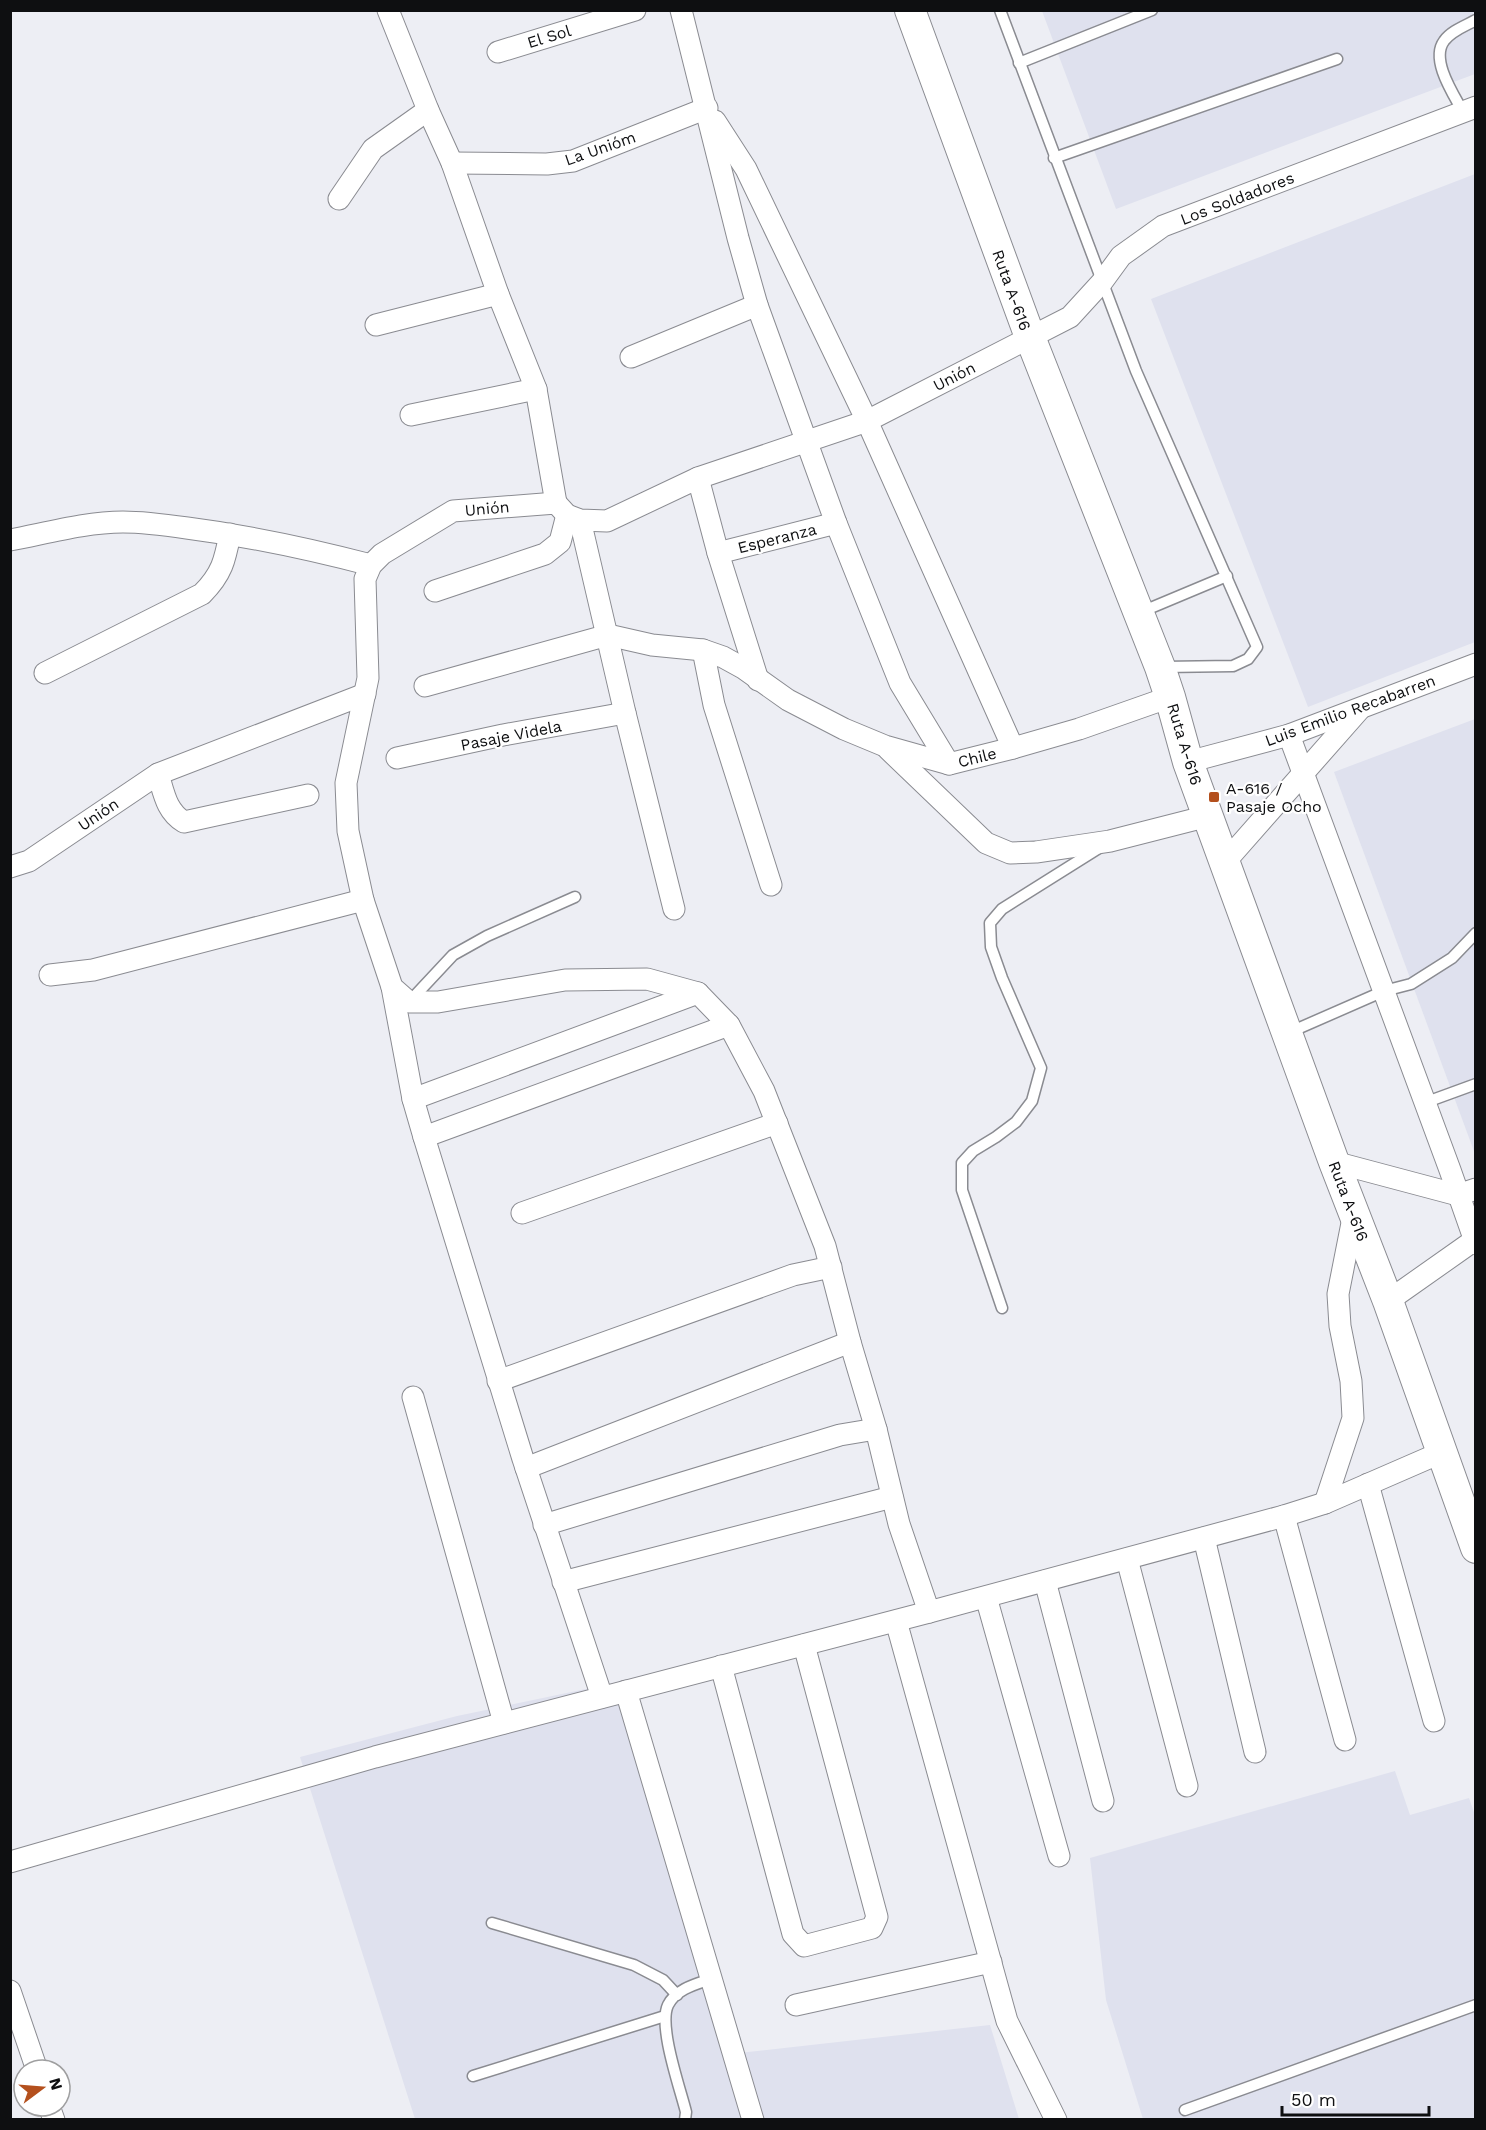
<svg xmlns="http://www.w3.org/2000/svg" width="1486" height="2130" font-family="'Work Sans',sans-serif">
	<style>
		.built { fill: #dfe1ee }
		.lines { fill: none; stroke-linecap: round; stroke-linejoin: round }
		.lane-casing { stroke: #8a8b91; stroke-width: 13 }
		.street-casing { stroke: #8a8b91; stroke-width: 23 }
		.secondary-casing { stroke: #8a8b91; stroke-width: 32 }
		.lane { stroke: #fff; stroke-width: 10 }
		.street { stroke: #fff; stroke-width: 21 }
		.secondary { stroke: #fff; stroke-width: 30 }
		.poi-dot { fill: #b4501d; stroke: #fff; stroke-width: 2 }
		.labels { text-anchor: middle; stroke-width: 4.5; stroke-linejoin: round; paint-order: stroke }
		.street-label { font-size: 16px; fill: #0e0f11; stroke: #fff }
		.poi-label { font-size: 16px; fill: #0e0f11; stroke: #fff; text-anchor: start }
	</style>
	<rect width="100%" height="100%" fill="#edeef4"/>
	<g class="built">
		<polygon points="1042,11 1475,11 1475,74 1116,209"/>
		<polygon points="1475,174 1475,642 1308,707 1151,299"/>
		<polygon points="1475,719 1475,1154 1334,772"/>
		<polygon points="624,1681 730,2054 990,2025 1019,2119 415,2119 300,1757 457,1716"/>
		<polygon points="1395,1771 1410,1815 1469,1798 1476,1818 1475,2119 1143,2119 1106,2000 1090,1858"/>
	</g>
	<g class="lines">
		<defs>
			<g id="lane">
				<polyline points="1000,10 1136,371 1257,647 1248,659 1233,666 1163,667"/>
				<polyline points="1019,63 1152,10"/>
				<path d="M 1463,112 C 1454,95 1430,60 1444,41 C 1451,31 1465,26 1476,20"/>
				<polyline points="1054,158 1337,59"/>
				<polyline points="1141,612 1227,576"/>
				<polyline points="410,1001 453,955 487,936 575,897"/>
				<polyline points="1288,1033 1384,991 1411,984 1452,958 1476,933"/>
				<polyline points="1424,1103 1476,1084"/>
				<polyline points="1002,1308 962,1190 962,1163 973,1151 996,1137 1016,1122 1032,1101 1041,1068 1002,978 991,947 990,923 1002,909 1099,848"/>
				<polyline points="492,1923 634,1965 663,1980 677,1995"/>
				<polyline points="473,2076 665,2016"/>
				<polyline points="1185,2110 1476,2005"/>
				<path d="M 685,2120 L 686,2112 C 680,2088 658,2026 668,2005 C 676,1989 696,1984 711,1979"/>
			</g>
			<g id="street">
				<polyline points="388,10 428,110 452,163 498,294 536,389 556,503"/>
				<polyline points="681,10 738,238 757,305 836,523 900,683 949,764"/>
				<polyline points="498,52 635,10"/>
				<polyline points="715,121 746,169 867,421 1013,748"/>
				<polyline points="452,163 547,164 573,161 707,108"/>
				<polyline points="339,199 373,149 428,110"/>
				<polyline points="376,325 498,294"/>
				<polyline points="631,357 757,305"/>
				<polyline points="411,415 536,389"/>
				<polyline points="698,478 718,553 758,680"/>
				<polyline points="580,520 625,713 674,909"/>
				<path d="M 10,540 C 47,533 86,522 123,522 C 145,522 166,525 187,528 C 249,536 310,549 371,565"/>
				<polyline points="718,553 836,523"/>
				<polyline points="435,591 545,554 560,542 567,515"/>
				<polyline points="703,650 714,705 771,885"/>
				<path d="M 45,673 L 202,594 C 222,574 225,560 230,534"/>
				<polyline points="425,686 608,635 652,645 703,650 723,657 743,668 788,700 844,729 885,746 949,764 1013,748 1079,729 1170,697"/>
				<polyline points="1289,735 1450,1170 1476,1244"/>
				<polyline points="888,749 986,843 1010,853 1036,852 1110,841 1208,816"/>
				<polyline points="397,758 503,735 625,713"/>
				<polyline points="1188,762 1289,735 1476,664"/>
				<path d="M 158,774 C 164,793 166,811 184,822 L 308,795"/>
				<polyline points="1225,862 1359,710"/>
				<polyline points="10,867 29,861 158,774 365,694"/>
				<polyline points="50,975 93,970 363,900"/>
				<polyline points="392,987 413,1099 424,1137 523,1459 602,1697"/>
				<polyline points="413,1099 698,993"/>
				<polyline points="424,1137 729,1025"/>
				<polyline points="1334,1162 1458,1195 1476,1189"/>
				<polyline points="522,1213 777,1123"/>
				<polyline points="1388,1301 1476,1239"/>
				<polyline points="498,1381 793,1275 831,1267"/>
				<polyline points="413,1397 504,1723"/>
				<polyline points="526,1468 850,1342"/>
				<polyline points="1368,1484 1434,1721"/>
				<polyline points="1325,1503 1353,1418 1351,1381 1340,1326 1338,1294 1354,1213"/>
				<polyline points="1284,1516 1345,1740"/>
				<polyline points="544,1525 840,1435 876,1429"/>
				<polyline points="1204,1538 1255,1752"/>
				<polyline points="1127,1559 1187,1786"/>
				<polyline points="1045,1581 1103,1801"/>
				<polyline points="563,1582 892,1497"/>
				<polyline points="986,1597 1059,1856"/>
				<polyline points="929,1612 899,1524 876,1429 850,1342 825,1246 764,1091 729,1025 698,993 647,979 565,980 438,1002 409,1002 392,987 363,900 348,831 346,783 368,678 365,579 371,565 382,554 453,511 556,503 567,515 580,520 607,521 698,478 867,421 1070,317 1102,282 1121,256 1163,226 1476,107"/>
				<polyline points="896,1621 1007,2021 1056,2120"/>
				<polyline points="721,1666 793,1934 804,1946 872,1928 877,1917 804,1645"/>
				<polyline points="626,1691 753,2120"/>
				<polyline points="10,1862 375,1757 929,1612 1284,1516 1325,1503 1440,1453"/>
				<polyline points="10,1991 37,2070"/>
				<polyline points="796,2005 991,1962"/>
				<polyline points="49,2106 54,2120"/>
			</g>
			<polyline id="secondary" points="910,10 1030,337 1160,667 1170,697 1188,762 1334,1162 1388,1301 1476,1548"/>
		</defs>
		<use href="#lane" class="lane-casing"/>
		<use href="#street" class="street-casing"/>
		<use href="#secondary" class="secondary-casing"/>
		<use href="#lane" class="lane"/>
		<use href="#street" class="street"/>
		<use href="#secondary" class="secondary"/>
	</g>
	<rect class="poi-dot" x="1208" y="791" width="12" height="12" rx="3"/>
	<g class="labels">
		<g class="street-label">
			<text transform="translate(549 36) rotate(-17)" y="6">El Sol</text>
			<text transform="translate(600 148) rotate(-19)" y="6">La Unióm</text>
			<text transform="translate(1237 198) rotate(-21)" y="6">Los Soldadores</text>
			<text transform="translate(1012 290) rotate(70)" y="6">Ruta A-616</text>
			<text transform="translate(954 376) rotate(-27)" y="6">Unión</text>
			<text transform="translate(487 508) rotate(-5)" y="6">Unión</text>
			<text transform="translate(777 538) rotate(-14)" y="6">Esperanza</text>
			<text transform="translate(1350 710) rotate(-20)" y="6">Luis Emilio Recabarren</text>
			<text transform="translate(511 735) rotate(-11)" y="6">Pasaje Videla</text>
			<text transform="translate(1185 744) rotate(73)" y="6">Ruta A-616</text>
			<text transform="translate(977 757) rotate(-14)" y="6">Chile</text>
			<text transform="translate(98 814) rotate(-34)" y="6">Unión</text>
			<text transform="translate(1349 1201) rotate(69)" y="6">Ruta A-616</text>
		</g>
		<g class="poi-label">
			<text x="1226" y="794">A-616 /<tspan x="1226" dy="18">Pasaje Ocho</tspan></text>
		</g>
	</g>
	<rect width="1486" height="2130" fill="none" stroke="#0e0f11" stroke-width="24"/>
	<g transform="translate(42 2088) rotate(74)"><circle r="28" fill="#ffffff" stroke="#9f9fa0" stroke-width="1.5"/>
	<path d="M0-4.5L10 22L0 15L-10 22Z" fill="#b4501d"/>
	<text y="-9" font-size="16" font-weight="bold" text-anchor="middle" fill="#0e0f11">N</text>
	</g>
	<path d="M1282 2106v9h147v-9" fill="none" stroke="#0e0f11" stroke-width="3"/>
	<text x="1291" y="2106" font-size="18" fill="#0e0f11" stroke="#ffffff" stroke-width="4.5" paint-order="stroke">50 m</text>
</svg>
